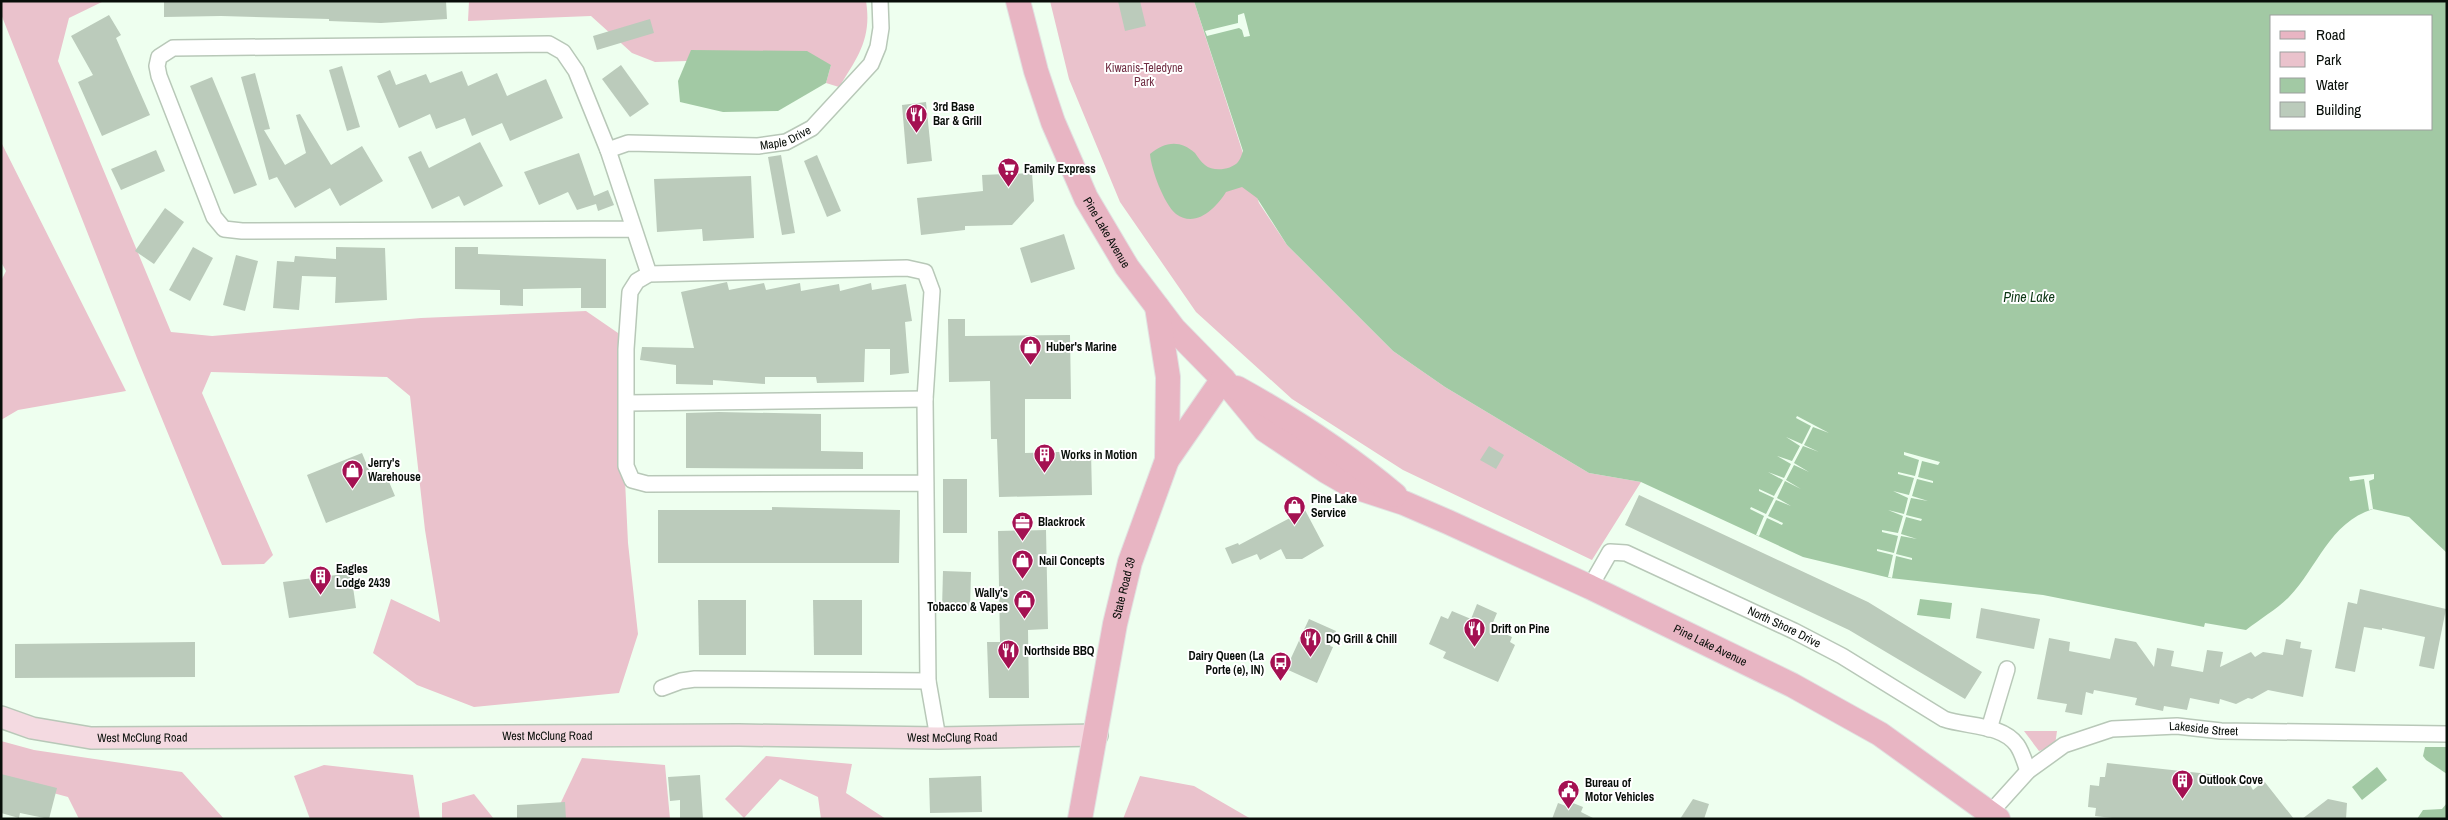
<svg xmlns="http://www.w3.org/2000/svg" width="2448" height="820" font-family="'Archivo Narrow',sans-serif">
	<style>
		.green { fill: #eac2cc }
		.water { fill: #a2c9a4; fill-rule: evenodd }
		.pier { fill: #eeffef }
		.building { fill: #bbcbbb }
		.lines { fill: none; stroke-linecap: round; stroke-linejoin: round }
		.street-casing { stroke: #b8c8b8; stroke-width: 18 }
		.secondary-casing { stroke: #b8c8b8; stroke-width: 24 }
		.primary-casing { stroke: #e1e2e1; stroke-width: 26 }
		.street { stroke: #fff; stroke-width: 15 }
		.secondary { stroke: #f4dae1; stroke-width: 21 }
		.primary { stroke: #e8b5c3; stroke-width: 24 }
		.labels { text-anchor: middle; stroke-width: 4; stroke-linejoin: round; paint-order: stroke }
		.park-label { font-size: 12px; fill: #712f44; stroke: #fff }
		.poi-label { font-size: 12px; font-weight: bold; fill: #080e09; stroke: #fff; text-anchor: start }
		.street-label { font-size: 12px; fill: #080e09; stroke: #fff }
		.water-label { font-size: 14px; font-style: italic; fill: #0c3714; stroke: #fff }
	</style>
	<rect width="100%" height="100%" fill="#eeffef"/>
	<g class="green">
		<polygon points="1,1 104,1 69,18 58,61 171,332 212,336 421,318 586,311 618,333 628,543 638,634 619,693 474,707 417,685 373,653 391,599 440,622 425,530 410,396 387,377 211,372 202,393 273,555 264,564 222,565 137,358 1,14"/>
		<path d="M 469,1 L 866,1 C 872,38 858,57 839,87 L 826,83 L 831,65 L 692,50 L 687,61 L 655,62 L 632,53 L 591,16 L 468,21 Z"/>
		<polygon points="1050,1 1194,1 1259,203 1287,245 1393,351 1445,387 1589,473 1641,482 1592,560 1403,470 1292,399 1196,312 1120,202 1069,79"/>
		<polygon points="1,142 126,391 18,410 1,420 1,281 6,271 1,262"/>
		<polygon points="2024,731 2057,731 2055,745 2039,751"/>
		<polygon points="1,741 34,750 182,772 224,819 79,819 68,797 1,779"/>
		<polygon points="766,756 852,764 846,793 886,819 821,819 818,797 780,779 744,818 725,799"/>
		<polygon points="582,758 665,765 670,819 553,819"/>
		<polygon points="324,765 413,775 420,819 310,819 294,776"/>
		<polygon points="1140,776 1194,786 1251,819 1123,819"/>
		<polygon points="474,794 494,819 442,819 442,803"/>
	</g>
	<g class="water">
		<path d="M 1194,1 L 2447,1 L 2447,553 L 2409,517 L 2373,509 C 2329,523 2318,567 2289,597 C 2277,609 2260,619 2246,630 L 2205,623 L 2204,627 L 2043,595 L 1890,578 L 1803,557 L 1641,482 L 1589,473 L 1445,387 L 1393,351 L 1287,245 L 1257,198 L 1242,187 L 1226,192 C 1217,207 1196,229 1176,214 C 1164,204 1151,169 1150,154 C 1164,142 1180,139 1195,153 C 1198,157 1201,162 1205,165 C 1213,172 1231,170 1238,162 C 1240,160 1242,154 1243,151 ZM 2272,16 L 2432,16 L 2432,129 L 2272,129 Z"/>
		<polygon points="691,50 807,51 831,65 826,83 778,111 723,112 680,102 678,81"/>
		<polygon points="1920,599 1952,603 1950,619 1917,615"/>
		<polygon points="2425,747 2447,747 2447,774 2426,760 2423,756"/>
		<polygon points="2377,767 2387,780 2362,800 2352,787"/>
		<polygon points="2447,803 2447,819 2417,819 2423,810 2442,809"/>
	</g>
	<g class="pier">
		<polygon points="1244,13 1250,36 1244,37 1242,30 1239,28 1207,36 1205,31 1238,23 1238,15"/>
		<polygon points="1797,416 1829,433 1813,427 1804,445 1819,452 1803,446 1794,463 1809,472 1794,465 1786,480 1801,489 1785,481 1777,498 1791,506 1776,500 1768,516 1783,523 1782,525 1767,518 1759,536 1756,535 1764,516 1750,509 1751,507 1766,514 1774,498 1759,491 1759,489 1774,496 1783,480 1768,472 1784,478 1791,464 1777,456 1792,461 1800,446 1786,437 1802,444 1811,426 1796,418"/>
		<polygon points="1904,452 1940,462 1938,465 1922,461 1918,477 1933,481 1933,483 1917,479 1912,496 1928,501 1911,498 1906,515 1922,519 1921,521 1906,517 1901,534 1917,539 1901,536 1896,554 1912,558 1912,560 1896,556 1892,578 1888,577 1893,555 1877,551 1877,549 1894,553 1898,536 1882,532 1882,530 1898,533 1903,516 1888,510 1904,514 1908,498 1893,491 1909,495 1914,478 1898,474 1898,472 1915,476 1919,460 1904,455"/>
		<polygon points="2374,474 2374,479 2369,481 2373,509 2369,510 2364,479 2350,481 2349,477"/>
	</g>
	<g class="building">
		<polygon points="164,1 446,1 447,19 381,23 329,21 329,19 221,16 164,17"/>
		<polygon points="1118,1 1140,1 1146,26 1125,31"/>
		<polygon points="109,15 121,35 116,38 150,115 102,136 78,82 93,75 71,36"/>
		<polygon points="650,19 654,33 597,50 593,36"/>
		<polygon points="621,65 649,104 630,117 602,79"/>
		<polygon points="342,66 360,127 347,131 329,70"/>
		<polygon points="390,70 396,85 426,74 430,83 462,71 468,86 497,73 507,96 546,79 563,118 510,141 502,123 472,136 465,118 436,129 430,114 399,128 377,76"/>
		<polygon points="255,73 270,129 264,130 285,165 306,153 296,115 300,114 331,165 362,146 383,181 340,206 330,188 295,208 277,177 269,180 241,77"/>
		<polygon points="212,77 257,185 234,194 190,86"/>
		<polygon points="926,102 932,161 907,164 902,105"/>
		<polygon points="480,142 503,186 464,206 459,196 432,209 408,157 421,151 429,168"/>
		<polygon points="156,150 165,171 121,190 111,169"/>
		<polygon points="579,153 594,196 608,190 614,205 598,211 596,204 577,210 568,192 539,205 524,172"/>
		<polygon points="781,155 795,233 782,235 768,157"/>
		<polygon points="817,155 841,211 827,217 804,161"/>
		<polygon points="1032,173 1034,201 1012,225 965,226 965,230 921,235 917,198 983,191 982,175"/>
		<polygon points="751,176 754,238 703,241 702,229 657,232 654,179"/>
		<polygon points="165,208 184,222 154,264 135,251"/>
		<polygon points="1064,234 1075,269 1031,283 1020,248"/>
		<polygon points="193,247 213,258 190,301 169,290"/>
		<polygon points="336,247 385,248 387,300 335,303 336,277 302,276 299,310 273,308 277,261 294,262 295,256 336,259"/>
		<polygon points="455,247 478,247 478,254 606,259 606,308 581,308 581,288 523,289 523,306 500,305 500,290 455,289"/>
		<polygon points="236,255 258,261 245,311 223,305"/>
		<polygon points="727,282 729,290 764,283 766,290 800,283 801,291 839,284 840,291 871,283 872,290 906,284 912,321 905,322 909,373 890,375 890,349 865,349 864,382 817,383 816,377 765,377 765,384 713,380 713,385 676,384 676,365 640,360 642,347 694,348 681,292"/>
		<polygon points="948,319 965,319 965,336 1070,335 1071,399 1025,399 1025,453 1091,451 1092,495 999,497 997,439 991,439 990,381 949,382"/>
		<polygon points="719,412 821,414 821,451 863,452 863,469 686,468 686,413"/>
		<polygon points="1489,446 1504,455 1496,469 1480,460"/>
		<polygon points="362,453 374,482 387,477 395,496 326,523 307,475"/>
		<rect x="943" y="479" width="24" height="54"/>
		<polygon points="1639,495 1868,602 1982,672 1965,699 1849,630 1625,525"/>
		<polygon points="772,507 900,510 899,563 658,563 658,510 772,510"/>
		<polygon points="1305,510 1324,546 1302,559 1286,559 1281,549 1260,560 1257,554 1232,564 1225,548 1238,543 1239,545"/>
		<polygon points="1046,530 1048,629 1028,630 1029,698 989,698 987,642 1000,642 998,531"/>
		<polygon points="943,571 971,572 970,610 942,609"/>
		<polygon points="351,573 356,608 289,618 283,582"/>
		<polygon points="2360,589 2446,609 2434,669 2419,666 2425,637 2382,628 2382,630 2364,627 2355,672 2335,668 2348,602 2357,604"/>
		<polygon points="698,600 746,600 746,655 699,655"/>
		<polygon points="813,600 862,600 862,655 814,655"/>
		<polygon points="1477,604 1497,613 1491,627 1512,637 1510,642 1515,645 1498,682 1443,658 1446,652 1429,644 1441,616 1448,619 1452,611 1471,619"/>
		<polygon points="1981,608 2040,619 2034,649 1976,638"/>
		<polygon points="1309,619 1336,631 1330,646 1333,647 1317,683 1286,669"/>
		<polygon points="2049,638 2070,642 2069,651 2110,659 2115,638 2136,642 2154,667 2157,648 2174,651 2171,666 2203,672 2207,650 2223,652 2220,667 2251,652 2255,657 2263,652 2283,655 2286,639 2301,642 2300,648 2312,650 2303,697 2268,690 2252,699 2248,698 2236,704 2220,699 2219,704 2190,698 2187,710 2164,706 2163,711 2135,705 2137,698 2094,690 2093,694 2086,692 2082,715 2065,712 2067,704 2037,699"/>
		<polygon points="195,642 195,677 15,678 15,644"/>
		<polygon points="2107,763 2246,778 2253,790 2264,781 2294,819 2121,819 2095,816 2096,808 2088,807 2090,785 2099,786 2100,777 2105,777"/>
		<polygon points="1,774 57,788 49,819 20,813 19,818 1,813"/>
		<polygon points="700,775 703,819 680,819 680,800 670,801 668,777"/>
		<polygon points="981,776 982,812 930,813 929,778"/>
		<polygon points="1693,799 1709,804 1704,819 1680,819"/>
		<polygon points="2328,799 2347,803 2346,819 2302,819"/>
		<polygon points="1568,801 1583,807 1581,812 1595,819 1552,819 1558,803 1566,806"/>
		<polygon points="565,802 566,819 517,819 517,805"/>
	</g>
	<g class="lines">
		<defs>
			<g id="street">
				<path id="s1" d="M 608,150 L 628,143 L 758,146 L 786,142 L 812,128 L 871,64 L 878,47 L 881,28 L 880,1"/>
				<polyline points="634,229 242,231 224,229 214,217 159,76 157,66 159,57 173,48 549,44 563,52 576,71 608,150 649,274"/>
				<polyline points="627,403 925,399"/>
				<polyline points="926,483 647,484 632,480 626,466 626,349 630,292 637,281 649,274 907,268 925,272 932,291 925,399 928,681 938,738"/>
				<path id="s2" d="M 1590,587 L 1610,552 L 1626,553 L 1794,631 L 1842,656 L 1944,719 C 1967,727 2002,724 2017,745 C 2022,752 2025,763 2028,771"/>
				<polyline points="662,688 681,681 695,679 928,681"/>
				<polyline points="1989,729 2007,669"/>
				<path id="s3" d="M 1991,812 L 2028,771 L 2064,745 L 2112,729 L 2177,726 L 2221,731 L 2447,734"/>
			</g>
			<g id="secondary">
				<path id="s4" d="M 1,717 L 32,728 L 91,738 L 739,735 L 938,738 L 1097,735"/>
			</g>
			<g id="primary">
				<path id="s5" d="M 1018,1 L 1036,71 L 1053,122 L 1086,198 L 1127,267 L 1174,329 L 1223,379 L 1265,430 L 1326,471 L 1352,486 L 1404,503 L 1448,522 L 1590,587 L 1792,685 L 1880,734 L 1998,819"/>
				<polyline points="1157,307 1168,377 1167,460"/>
				<path d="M 1237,388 C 1293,419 1346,454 1395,495"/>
				<path id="s6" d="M 1080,819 L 1115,624 L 1130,562 L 1167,460 L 1223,379"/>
			</g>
		</defs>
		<use href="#street" class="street-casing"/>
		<use href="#secondary" class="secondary-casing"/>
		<use href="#primary" class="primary-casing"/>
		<use href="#street" class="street"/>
		<use href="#secondary" class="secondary"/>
		<use href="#primary" class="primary"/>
	</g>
	<defs>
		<symbol id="restaurant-pin" viewBox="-11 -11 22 30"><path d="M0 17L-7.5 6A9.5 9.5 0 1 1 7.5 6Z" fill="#a41152" stroke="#fff"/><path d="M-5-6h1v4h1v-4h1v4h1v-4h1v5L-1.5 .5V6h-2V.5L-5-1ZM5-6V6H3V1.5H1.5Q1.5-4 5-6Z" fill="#fff"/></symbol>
		<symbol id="supermarket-pin" viewBox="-11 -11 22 30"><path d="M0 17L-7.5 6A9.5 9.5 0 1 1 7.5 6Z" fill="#a41152" stroke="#fff"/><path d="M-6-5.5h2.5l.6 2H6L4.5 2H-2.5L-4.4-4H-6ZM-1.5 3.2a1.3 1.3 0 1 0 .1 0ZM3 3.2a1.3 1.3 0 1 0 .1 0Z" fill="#fff"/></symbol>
		<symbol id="shop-pin" viewBox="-11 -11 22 30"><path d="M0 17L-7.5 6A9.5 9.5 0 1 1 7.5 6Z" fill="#a41152" stroke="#fff"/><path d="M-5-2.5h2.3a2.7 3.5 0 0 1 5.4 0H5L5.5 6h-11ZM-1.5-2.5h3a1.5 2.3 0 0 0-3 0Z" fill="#fff"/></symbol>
		<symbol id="building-pin" viewBox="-11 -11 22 30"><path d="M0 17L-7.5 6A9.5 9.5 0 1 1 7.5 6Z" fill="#a41152" stroke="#fff"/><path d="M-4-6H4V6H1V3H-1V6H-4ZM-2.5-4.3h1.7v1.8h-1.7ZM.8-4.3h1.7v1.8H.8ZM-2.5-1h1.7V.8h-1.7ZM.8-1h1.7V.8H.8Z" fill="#fff"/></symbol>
		<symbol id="office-pin" viewBox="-11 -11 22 30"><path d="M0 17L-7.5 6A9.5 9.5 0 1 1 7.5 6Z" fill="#a41152" stroke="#fff"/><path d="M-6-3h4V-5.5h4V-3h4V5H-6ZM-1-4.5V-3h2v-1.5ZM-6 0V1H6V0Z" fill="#fff"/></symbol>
		<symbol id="bus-pin" viewBox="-11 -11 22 30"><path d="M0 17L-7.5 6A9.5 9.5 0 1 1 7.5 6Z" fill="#a41152" stroke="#fff"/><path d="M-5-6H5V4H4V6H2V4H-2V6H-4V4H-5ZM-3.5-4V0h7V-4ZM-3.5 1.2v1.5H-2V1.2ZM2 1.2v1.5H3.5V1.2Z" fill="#fff"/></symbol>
		<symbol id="civic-pin" viewBox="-11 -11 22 30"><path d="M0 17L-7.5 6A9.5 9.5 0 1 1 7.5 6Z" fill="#a41152" stroke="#fff"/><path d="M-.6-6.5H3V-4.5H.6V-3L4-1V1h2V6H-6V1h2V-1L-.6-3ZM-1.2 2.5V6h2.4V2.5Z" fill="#fff"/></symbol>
	</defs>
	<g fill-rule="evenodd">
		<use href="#restaurant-pin" x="904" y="102" width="25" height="34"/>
		<use href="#supermarket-pin" x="996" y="156" width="25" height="34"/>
		<use href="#shop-pin" x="1018" y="334" width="25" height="34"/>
		<use href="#building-pin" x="1032" y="442" width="25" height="34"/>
		<use href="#shop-pin" x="340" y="458" width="25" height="34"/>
		<use href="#shop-pin" x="1282" y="494" width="25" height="34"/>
		<use href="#office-pin" x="1010" y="510" width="25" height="34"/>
		<use href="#shop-pin" x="1010" y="548" width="25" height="34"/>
		<use href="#building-pin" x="308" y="564" width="25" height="34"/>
		<use href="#shop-pin" x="1012" y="588" width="25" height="34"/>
		<use href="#restaurant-pin" x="1462" y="616" width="25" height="34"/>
		<use href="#restaurant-pin" x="1298" y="626" width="25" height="34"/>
		<use href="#restaurant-pin" x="996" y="638" width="25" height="34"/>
		<use href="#bus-pin" x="1268" y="650" width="25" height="34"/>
		<use href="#building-pin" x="2170" y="768" width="25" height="34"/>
		<use href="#civic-pin" x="1556" y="778" width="25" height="34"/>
	</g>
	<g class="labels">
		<g class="park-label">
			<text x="1144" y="72">Kiwanis-Teledyne<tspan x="1144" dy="14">Park</tspan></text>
		</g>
		<g class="poi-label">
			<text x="933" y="111">3rd Base<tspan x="933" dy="14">Bar &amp; Grill</tspan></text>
			<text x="1024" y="173">Family Express</text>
			<text x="1046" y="351">Huber's Marine</text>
			<text x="1061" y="459">Works in Motion</text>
			<text x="368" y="467">Jerry's<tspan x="368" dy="14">Warehouse</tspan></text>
			<text x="1311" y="503">Pine Lake<tspan x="1311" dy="14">Service</tspan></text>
			<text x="1038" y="526">Blackrock</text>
			<text x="1039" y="565">Nail Concepts</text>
			<text x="336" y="573">Eagles<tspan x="336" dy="14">Lodge 2439</tspan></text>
			<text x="1008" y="597" text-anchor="end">Wally's<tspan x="1008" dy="14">Tobacco &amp; Vapes</tspan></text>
			<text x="1491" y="633">Drift on Pine</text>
			<text x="1326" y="643">DQ Grill &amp; Chill</text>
			<text x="1024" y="655">Northside BBQ</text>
			<text x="1264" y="660" text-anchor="end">Dairy Queen (La<tspan x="1264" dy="14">Porte (e), IN)</tspan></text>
			<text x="2199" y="784">Outlook Cove</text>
			<text x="1585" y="787">Bureau of<tspan x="1585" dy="14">Motor Vehicles</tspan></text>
		</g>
		<g class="street-label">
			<text dy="4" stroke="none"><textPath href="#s1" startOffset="180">Maple Drive</textPath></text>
			<text dy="4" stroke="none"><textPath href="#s5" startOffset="249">Pine Lake Avenue</textPath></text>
			<text dy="4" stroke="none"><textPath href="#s6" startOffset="235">State Road 39</textPath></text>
			<text dy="4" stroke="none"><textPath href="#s2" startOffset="231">North Shore Drive</textPath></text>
			<text dy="4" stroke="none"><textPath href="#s5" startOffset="999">Pine Lake Avenue</textPath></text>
			<text dy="4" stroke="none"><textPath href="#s3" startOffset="242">Lakeside Street</textPath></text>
			<text dy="4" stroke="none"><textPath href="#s4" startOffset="549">West McClung Road</textPath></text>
			<text dy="4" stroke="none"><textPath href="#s4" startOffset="954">West McClung Road</textPath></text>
			<text dy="4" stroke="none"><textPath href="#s4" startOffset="144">West McClung Road</textPath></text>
		</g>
		<g class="water-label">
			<text x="2029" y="302">Pine Lake</text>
		</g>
	</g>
	<rect width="2448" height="820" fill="none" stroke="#080e09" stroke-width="5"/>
	<rect x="2270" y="15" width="162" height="115" fill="#ffffff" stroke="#9c9f9d"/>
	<rect x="2280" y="31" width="25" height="8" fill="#e8b5c3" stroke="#9c9f9d"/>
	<text x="2316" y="40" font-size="15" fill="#080e09">Road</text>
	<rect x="2280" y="52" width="25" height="15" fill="#eac2cc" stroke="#9c9f9d"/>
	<text x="2316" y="65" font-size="15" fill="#080e09">Park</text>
	<rect x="2280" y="78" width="25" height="15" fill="#a2c9a4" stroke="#9c9f9d"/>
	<text x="2316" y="90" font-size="15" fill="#080e09">Water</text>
	<rect x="2280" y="102" width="25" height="15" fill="#bbcbbb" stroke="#9c9f9d"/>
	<text x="2316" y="115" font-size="15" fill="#080e09">Building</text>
</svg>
